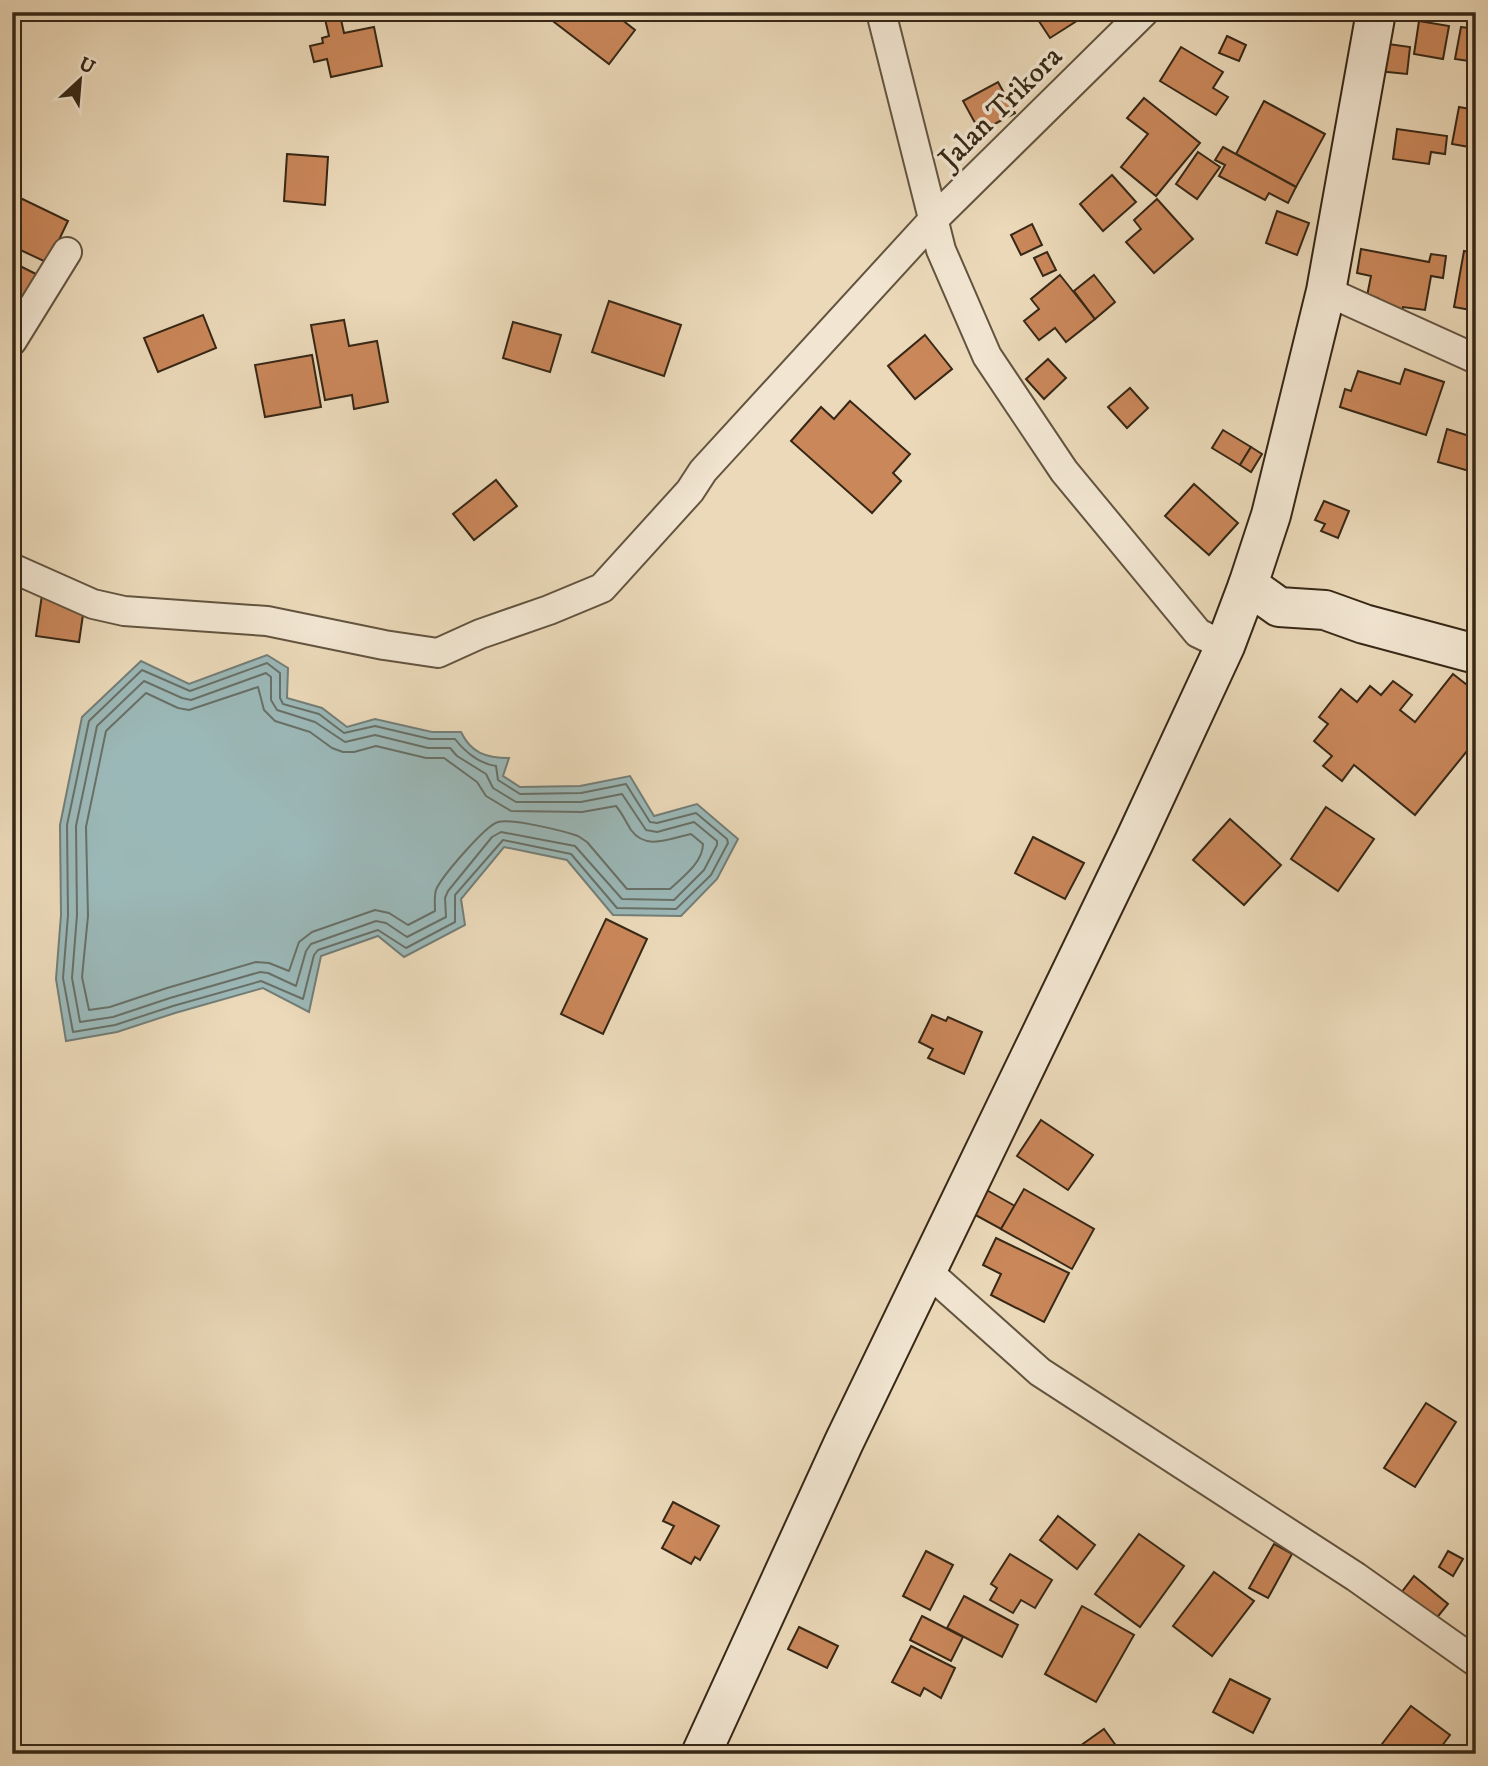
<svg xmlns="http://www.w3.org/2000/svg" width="1488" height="1766" font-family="'IM FELL DW Pica',serif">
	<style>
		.water { fill: #9bb8b8; stroke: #737e77; stroke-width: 2 }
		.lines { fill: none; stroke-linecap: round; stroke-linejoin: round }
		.shore { stroke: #687067; stroke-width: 2 }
		.building { fill: #ca875a; stroke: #362716; stroke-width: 2 }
		.street-casing { stroke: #63543f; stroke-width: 32 }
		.secondary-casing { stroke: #362716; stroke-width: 42 }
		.street { stroke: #f2e6d2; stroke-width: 28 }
		.secondary { stroke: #f2e6d2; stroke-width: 38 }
		.labels { text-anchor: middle; stroke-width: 7; stroke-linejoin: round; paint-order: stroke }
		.street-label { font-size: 30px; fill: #362716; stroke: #f2e6d2 }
	</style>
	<rect width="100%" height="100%" fill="#ebd9b9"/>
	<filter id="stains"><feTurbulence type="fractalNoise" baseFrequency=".00286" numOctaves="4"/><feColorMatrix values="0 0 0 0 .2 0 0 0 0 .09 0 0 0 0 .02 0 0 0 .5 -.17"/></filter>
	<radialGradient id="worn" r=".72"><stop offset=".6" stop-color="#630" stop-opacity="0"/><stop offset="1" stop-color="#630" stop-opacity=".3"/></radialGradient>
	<path class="water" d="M 267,655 L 288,668 L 287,698 L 322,708 L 347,727 L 375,719 L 432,732 L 461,732 C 471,753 486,758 509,758 L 503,776 L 520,787 L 580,786 L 630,776 L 654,816 L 697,804 L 738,839 L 717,879 L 681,916 L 613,915 L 567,860 L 504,847 L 461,899 L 465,925 L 404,957 L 378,936 L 321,956 L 309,1012 L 263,988 L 175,1013 L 117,1032 L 66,1041 L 56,979 L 61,915 L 60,825 L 82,717 L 141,661 L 189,684 Z"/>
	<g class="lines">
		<g class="shore">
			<path d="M 267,663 L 280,673 L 280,698 L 283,704 L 319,714 L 344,733 L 375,726 L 430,739 L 455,739 C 465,752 480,764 496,766 L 498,780 L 520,794 L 581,793 L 626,784 L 650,822 L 657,823 L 696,813 L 727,839 L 728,843 L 711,875 L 676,909 L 617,908 L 571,854 L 503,840 L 455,895 L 455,922 L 406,948 L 378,930 L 318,950 L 314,955 L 303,999 L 261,981 L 173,1006 L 115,1025 L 73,1032 L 63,978 L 68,915 L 67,825 L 89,721 L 142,670 L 190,691 Z"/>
			<polygon points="266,673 271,677 271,700 277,710 315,722 345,742 375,735 428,748 450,748 457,756 486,774 493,788 516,802 581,802 622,794 646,830 657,832 694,822 717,841 717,845 704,870 674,900 622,899 575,846 501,832 492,837 448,891 445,898 446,917 407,937 386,923 376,921 311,944 306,951 296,986 268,973 260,972 170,998 113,1017 80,1022 72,978 77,915 76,826 97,726 144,681 182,698 191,700"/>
			<path d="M 258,687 L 264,710 L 275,721 L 310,732 L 332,748 L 343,752 L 354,752 L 376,746 L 426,758 L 444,758 L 477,782 L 486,796 L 511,811 L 582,812 L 616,806 C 622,813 626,822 631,830 C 646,851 671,838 691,834 L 703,844 C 703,862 683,877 670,889 L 627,889 L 587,842 L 578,836 C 564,831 511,818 498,822 C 486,825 441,877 436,890 C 434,897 435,904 435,911 L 408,925 L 389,913 L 375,910 L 312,932 L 299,942 L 289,971 L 269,963 L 256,962 L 167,988 L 110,1007 L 89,1010 L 82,977 L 88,916 L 86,827 L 106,731 L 146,693 L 178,708 L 189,710 Z"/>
		</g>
	</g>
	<g class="building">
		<polygon points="541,12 612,12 635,30 609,64"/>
		<polygon points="1033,12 1079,12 1083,17 1050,38"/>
		<polygon points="340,15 344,33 374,27 382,66 331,77 327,59 314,62 310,46 323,43 322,38 329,36 325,19"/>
		<polygon points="1419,21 1449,26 1443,59 1414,54"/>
		<polygon points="1461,27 1476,29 1476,62 1455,59"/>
		<polygon points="1227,36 1246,45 1239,61 1219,53"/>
		<polygon points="1381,43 1410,47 1407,74 1378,71"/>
		<polygon points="1181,47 1223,72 1213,88 1228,97 1216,115 1160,81"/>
		<polygon points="998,82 1015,113 980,132 963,101"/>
		<polygon points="1144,98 1200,143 1156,196 1121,167 1148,134 1127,118"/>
		<polygon points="1264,101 1325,134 1296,187 1236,154"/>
		<polygon points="1459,107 1476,110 1475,148 1452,144"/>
		<polygon points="1397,129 1447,136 1445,154 1431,152 1429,164 1393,159"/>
		<polygon points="1223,147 1296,187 1288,203 1269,193 1265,200 1219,176 1225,165 1215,160"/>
		<polygon points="1198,152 1220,167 1197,199 1176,184"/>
		<polygon points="287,154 328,157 325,205 284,201"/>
		<polygon points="1112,175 1136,202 1103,231 1080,204"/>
		<polygon points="12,194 68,221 48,263 12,246"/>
		<polygon points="1157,199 1193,239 1154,273 1126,242 1141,229 1134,220"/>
		<polygon points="1277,211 1309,223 1297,255 1266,243"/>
		<polygon points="1032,224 1042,245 1021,255 1011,235"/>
		<polygon points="1361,249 1429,262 1431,254 1446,256 1443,278 1431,276 1425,310 1403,307 1400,323 1374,318 1378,298 1367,296 1371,276 1357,273"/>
		<polygon points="1464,251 1476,253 1476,311 1454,307"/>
		<polygon points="1047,252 1056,270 1043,276 1034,258"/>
		<polygon points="12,262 36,274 12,326"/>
		<polygon points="1060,275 1095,319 1066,342 1055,328 1039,340 1024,321 1039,309 1031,299"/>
		<polygon points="1094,275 1115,302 1095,319 1074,291"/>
		<polygon points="609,301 681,325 664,376 592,352"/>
		<polygon points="203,315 216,348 158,372 144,338"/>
		<polygon points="344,320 349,346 377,341 388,402 354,409 352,395 325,400 311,325"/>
		<polygon points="513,322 561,335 550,372 503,358"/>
		<polygon points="925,335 952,369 915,399 888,366"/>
		<polygon points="312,355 321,407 265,417 255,365"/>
		<polygon points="1048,359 1066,378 1044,399 1026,379"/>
		<polygon points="1405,369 1444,382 1426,435 1340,407 1345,389 1351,391 1358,371 1400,384"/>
		<polygon points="1130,388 1148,408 1127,428 1108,407"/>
		<polygon points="850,401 910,454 893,473 901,481 872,513 791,441 821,407 834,419"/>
		<polygon points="1447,429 1476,438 1476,473 1438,462"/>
		<polygon points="1223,430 1251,447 1240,465 1212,448"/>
		<polygon points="1251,447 1262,454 1251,472 1240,465"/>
		<polygon points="496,480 517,506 474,540 453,514"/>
		<polygon points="1194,484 1238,523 1209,555 1165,516"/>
		<polygon points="1324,501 1349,511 1338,538 1321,531 1325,524 1315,520"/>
		<polygon points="42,595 85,601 79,642 36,636"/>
		<polygon points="1453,674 1476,692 1476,740 1415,815 1354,765 1342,781 1323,766 1332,756 1314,741 1328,724 1319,717 1341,689 1357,702 1370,686 1381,695 1393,681 1412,695 1400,710 1415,722"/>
		<polygon points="1326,807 1374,839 1338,891 1291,859"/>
		<polygon points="1230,819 1281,865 1244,905 1193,860"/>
		<polygon points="1033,837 1084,863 1065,899 1015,873"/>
		<polygon points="606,919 647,939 603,1034 561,1014"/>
		<polygon points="932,1015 946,1021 948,1017 982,1032 964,1074 928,1058 933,1049 919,1042"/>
		<polygon points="1041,1120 1093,1155 1068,1190 1017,1156"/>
		<polygon points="983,1188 1015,1206 1001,1229 970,1212"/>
		<polygon points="1024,1189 1094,1229 1072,1269 1001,1229"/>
		<polygon points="996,1238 1069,1273 1044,1322 991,1295 1001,1274 983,1265"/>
		<polygon points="1426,1403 1456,1422 1415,1487 1384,1468"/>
		<polygon points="673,1502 719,1526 700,1560 695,1557 691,1564 662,1548 674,1526 663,1521"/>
		<polygon points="1058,1516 1095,1545 1077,1569 1040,1540"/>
		<polygon points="1139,1534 1184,1566 1140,1627 1095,1594"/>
		<polygon points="1274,1544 1292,1554 1268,1598 1249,1588"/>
		<polygon points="926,1551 953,1565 930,1610 903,1596"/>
		<polygon points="1448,1551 1463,1559 1453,1576 1439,1567"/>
		<polygon points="1010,1554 1052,1580 1035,1608 1021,1600 1013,1613 990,1600 997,1588 991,1584"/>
		<polygon points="1214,1572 1254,1601 1212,1656 1173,1626"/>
		<polygon points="1414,1576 1448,1604 1435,1620 1401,1593"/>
		<polygon points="964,1596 1018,1625 1002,1657 947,1628"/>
		<polygon points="1082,1606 1134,1635 1096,1702 1045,1674"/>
		<polygon points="922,1616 963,1637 951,1661 910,1640"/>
		<polygon points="799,1627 838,1646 827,1668 788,1649"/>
		<polygon points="911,1646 955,1668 941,1698 924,1688 920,1696 892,1682"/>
		<polygon points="1230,1679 1270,1699 1253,1733 1213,1712"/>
		<polygon points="1411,1706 1450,1735 1436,1754 1394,1754 1382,1744"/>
		<polygon points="1104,1729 1122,1754 1085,1754 1080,1746"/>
	</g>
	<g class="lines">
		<defs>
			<g id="street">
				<polyline points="881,12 941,250 987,356 1064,471 1198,633 1225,646"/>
				<polyline points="1326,291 1476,359"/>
				<polyline points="12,341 67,252"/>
				<polyline points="12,568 93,604 124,611 267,621 384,645 438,653 480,634 549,610 602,588 690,491 703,471 933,220 1144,12"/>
				<polyline points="926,1270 1040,1372 1356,1577 1476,1662"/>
			</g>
			<g id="secondary">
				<polyline points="1248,585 1279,607 1325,610 1364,624 1476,654"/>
				<polyline points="701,1754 844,1442 1134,842 1225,646 1248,585 1271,515 1326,291 1376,12"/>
			</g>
		</defs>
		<use href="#street" class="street-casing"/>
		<use href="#secondary" class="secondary-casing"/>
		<use href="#street" class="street"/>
		<use href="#secondary" class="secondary"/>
	</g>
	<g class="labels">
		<g class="street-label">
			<text transform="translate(1000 107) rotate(-45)" y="10">Jalan Trikora</text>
		</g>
	</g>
	<rect width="1488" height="1766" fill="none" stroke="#ebd9b9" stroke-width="42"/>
	<rect x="14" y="14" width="1460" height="1738" fill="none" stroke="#362716" stroke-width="3.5"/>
	<rect x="21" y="21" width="1446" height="1724" fill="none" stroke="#362716" stroke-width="2"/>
	<g transform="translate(80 80) rotate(26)" stroke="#f2e6d2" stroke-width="5" paint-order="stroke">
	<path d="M0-5L12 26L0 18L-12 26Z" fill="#362716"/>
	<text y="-10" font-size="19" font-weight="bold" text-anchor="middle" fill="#362716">U</text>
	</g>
	<rect width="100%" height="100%" filter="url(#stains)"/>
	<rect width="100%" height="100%" fill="url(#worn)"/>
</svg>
